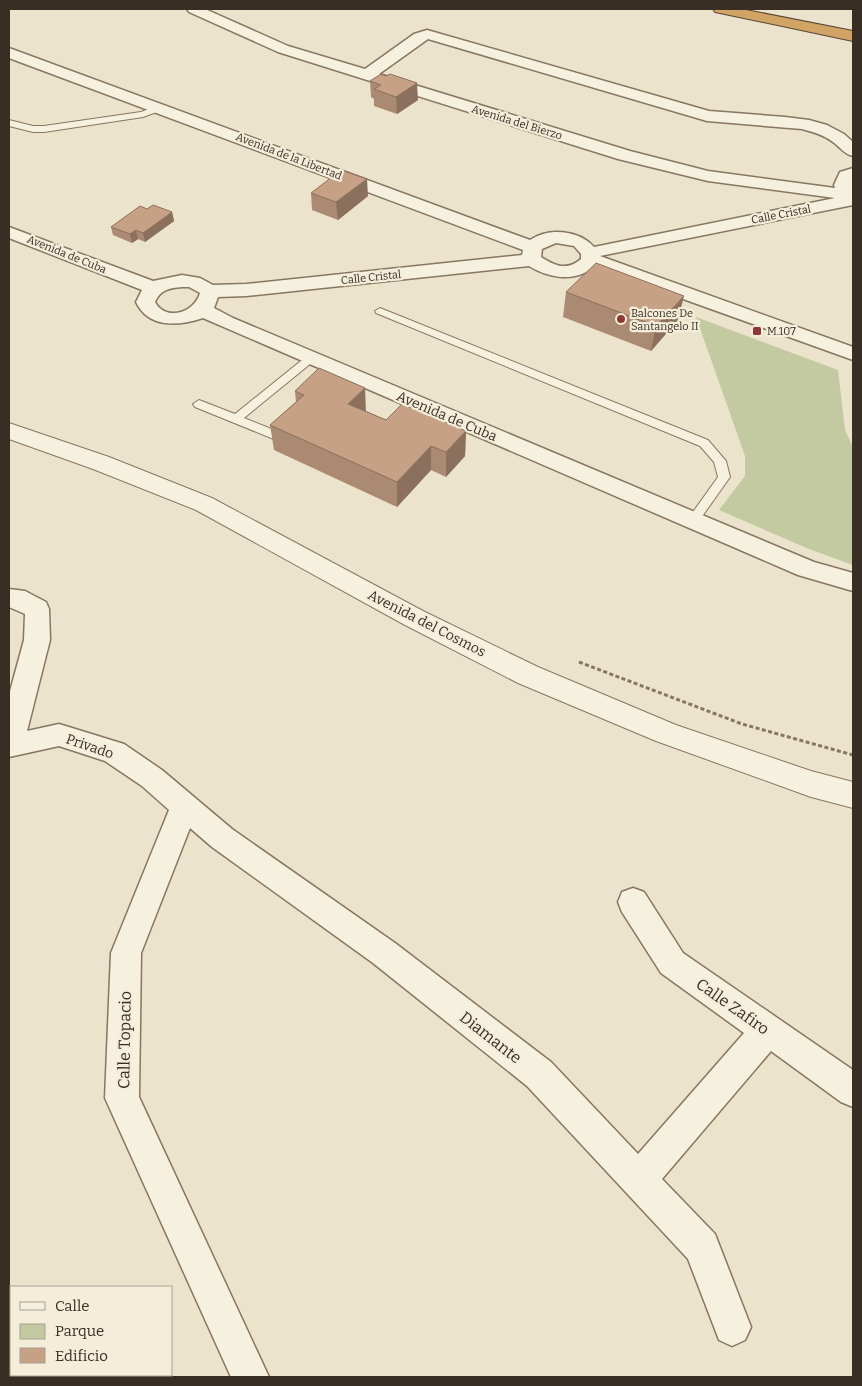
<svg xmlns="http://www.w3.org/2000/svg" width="862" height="1386" font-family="Bitter,serif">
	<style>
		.green { fill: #c3c9a0 }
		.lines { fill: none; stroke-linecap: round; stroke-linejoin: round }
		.service-casing { stroke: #877661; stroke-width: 2 }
		.minor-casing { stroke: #877661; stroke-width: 3 }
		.tertiary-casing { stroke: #877661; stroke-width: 2 }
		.motorway-casing { stroke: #554534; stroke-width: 2 }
		.path { stroke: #877661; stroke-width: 3; stroke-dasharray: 4 2.5; stroke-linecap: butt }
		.service { fill: #f6f0de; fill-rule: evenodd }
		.minor { fill: #f6f0de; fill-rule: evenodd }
		.tertiary { fill: #f6f0de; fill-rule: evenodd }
		.motorway { fill: #d1a466; fill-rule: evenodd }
		.wall { fill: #aa8a72 }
		.shaded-wall { fill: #8b715d }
		.building { fill: #c6a185; stroke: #8b715d }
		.poi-dot { fill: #903836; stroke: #f3edda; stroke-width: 2 }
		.labels { text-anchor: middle; stroke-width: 4.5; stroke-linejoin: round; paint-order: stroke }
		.far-street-label { font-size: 11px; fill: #392e23; stroke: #f3edda }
		.far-poi-label { font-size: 11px; fill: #392e23; stroke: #f3edda; text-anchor: start }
		.street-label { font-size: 14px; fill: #392e23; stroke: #f3edda }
		.near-street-label { font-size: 16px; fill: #392e23; stroke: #f3edda }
	</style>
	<rect width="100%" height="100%" fill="#ebe3cb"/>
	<polygon class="green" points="696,317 838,370 845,430 853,447 853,565 809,549 719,510 745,476 745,456"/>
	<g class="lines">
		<defs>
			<g id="service">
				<polygon points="159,105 162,106 162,110 143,117 44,132 33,132 9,126 9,120 33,126 44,126 141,112"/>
				<polygon points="380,308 708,440 726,461 730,477 696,525 688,525 686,522 688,519 718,477 714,462 700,446 376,313 375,311"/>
				<polygon points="311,355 315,356 316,358 315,360 244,418 289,436 291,439 289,442 281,442 195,407 193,404 199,400 235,414 307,356"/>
			</g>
			<g id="minor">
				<path d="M 187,9 L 205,9 L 288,46 L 365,69 L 414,34 L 427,30 L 709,111 L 785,117 L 809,120 L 827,125 L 844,134 L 853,142 L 853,156 C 844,154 840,147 833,142 C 824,135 813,132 802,129 L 707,121 L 428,39 L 379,74 L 630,151 L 708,171 L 835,188 L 834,185 L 840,172 L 853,168 L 852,185 L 853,205 L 600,256 L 853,347 L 853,360 L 594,267 C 574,283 549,278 529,266 L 246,296 L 218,297 L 214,308 L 233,318 L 814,562 L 853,573 L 853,591 L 798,575 L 203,318 C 179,326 149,329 136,302 L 142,290 L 9,238 L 9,227 L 153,281 L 182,275 L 200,278 L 213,285 L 246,284 L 522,255 L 523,250 L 9,58 L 9,48 L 530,240 C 549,227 579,230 594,247 L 835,198 L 708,181 L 618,159 L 278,52 L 189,12 ZM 556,243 L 574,246 L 581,254 L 581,259 C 567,271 555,266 541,257 L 542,249 ZM 182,287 L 189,287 L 200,293 C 194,314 165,321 155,302 C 160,290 169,288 182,287 Z"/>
				<polygon points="9,589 25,591 46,602 49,609 50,640 27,731 59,724 124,744 162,770 232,829 395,943 551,1062 638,1154 744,1033 661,973 622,912 618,902 622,892 633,888 644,892 683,953 853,1070 853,1107 841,1102 771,1051 662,1179 715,1234 751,1327 745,1340 732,1346 719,1340 688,1259 527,1086 373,963 212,847 190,828 141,953 139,1097 269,1377 231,1377 105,1098 111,953 169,810 142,786 105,761 59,746 9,757 9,695 24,640 25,614 9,607"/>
			</g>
			<polygon id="tertiary" points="9,423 109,457 212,498 423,611 538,667 676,725 811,771 853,782 853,808 811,797 656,741 518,683 405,625 196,510 93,469 9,439"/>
			<polygon id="motorway" points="713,9 741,9 853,31 853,41 720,13 715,12"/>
		</defs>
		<use href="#service" class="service-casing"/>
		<use href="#minor" class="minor-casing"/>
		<use href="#tertiary" class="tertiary-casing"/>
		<use href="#motorway" class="motorway-casing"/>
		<polyline class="path" points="579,662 742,724 853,755"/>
		<use href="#service" class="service"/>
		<use href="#minor" class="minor"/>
		<use href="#tertiary" class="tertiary"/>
		<use href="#motorway" class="motorway"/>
	</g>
	<g class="wall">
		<polygon points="370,81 418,100 397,114 374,106 374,99 371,97"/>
		<polygon points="311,193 368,196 338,220 312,210"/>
		<polygon points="147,209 172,212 174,221 145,242 138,239 132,243 113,235 111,227"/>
		<polygon points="566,292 678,320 651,351 563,317"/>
		<polygon points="295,391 366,411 386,420 466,431 465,456 446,477 431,470 397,507 274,450 270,425 296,402"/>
	</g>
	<g class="shaded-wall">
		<polygon points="417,83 418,100 397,114 396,97"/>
		<polygon points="367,179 368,196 338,220 336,202"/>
		<polygon points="172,212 174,221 145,242 143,233"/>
		<polygon points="136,230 138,239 132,243 130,234"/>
		<polygon points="684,296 678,320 651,351 656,326"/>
		<polygon points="365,388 366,413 348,404"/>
		<polygon points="466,431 465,456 446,477 446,452"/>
		<polygon points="431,446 431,470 397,507 397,482"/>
	</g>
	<g class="building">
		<polygon points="381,74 386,76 390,74 417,83 396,97 374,89 381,85 370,81"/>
		<polygon points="341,170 367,179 336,202 311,193"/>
		<polygon points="153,205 172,212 143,233 136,230 130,234 111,227 140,206 147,209"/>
		<polygon points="596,263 684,296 656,326 566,292"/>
		<polygon points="319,368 365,388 348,404 386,420 402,404 466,431 446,452 431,446 397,482 270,425 304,395 295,391"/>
	</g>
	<g class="poi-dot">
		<circle cx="621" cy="319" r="5"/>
		<rect x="752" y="326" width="10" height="10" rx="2.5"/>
	</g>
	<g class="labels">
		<g class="far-street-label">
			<text transform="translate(517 122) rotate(17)" y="4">Avenida del Bierzo</text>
			<text transform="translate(289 156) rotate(21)" y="4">Avenida de la Libertad</text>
			<text transform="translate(781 214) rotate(-11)" y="4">Calle Cristal</text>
			<text transform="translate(67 254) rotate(22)" y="4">Avenida de Cuba</text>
			<text transform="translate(371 277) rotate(-6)" y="4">Calle Cristal</text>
		</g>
		<g class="far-poi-label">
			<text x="631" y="317">Balcones De<tspan x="631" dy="13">Santangelo II</tspan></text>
			<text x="767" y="335">M.107</text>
		</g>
		<g class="street-label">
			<text transform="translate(447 416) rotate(23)" y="5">Avenida de Cuba</text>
			<text transform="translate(427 623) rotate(27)" y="5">Avenida del Cosmos</text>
			<text transform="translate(90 746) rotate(19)" y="5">Privado</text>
		</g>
		<g class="near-street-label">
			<text transform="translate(733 1006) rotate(35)" y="6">Calle Zafiro</text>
			<text transform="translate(491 1037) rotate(38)" y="6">Diamante</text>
			<text transform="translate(124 1040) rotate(-89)" y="6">Calle Topacio</text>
		</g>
	</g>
	<rect width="862" height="1386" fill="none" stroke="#392e23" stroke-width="20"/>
	<rect x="10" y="1286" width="162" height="90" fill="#f3edda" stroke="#a9a191"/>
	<rect x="20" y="1302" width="25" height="8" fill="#f6f0de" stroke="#a9a191"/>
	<text x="55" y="1311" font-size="15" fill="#392e23">Calle</text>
	<rect x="20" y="1324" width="25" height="15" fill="#c3c9a0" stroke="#a9a191"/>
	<text x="55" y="1336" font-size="15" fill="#392e23">Parque</text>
	<rect x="20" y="1348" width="25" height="15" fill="#c6a185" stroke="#a9a191"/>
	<text x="55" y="1361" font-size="15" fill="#392e23">Edificio</text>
</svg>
